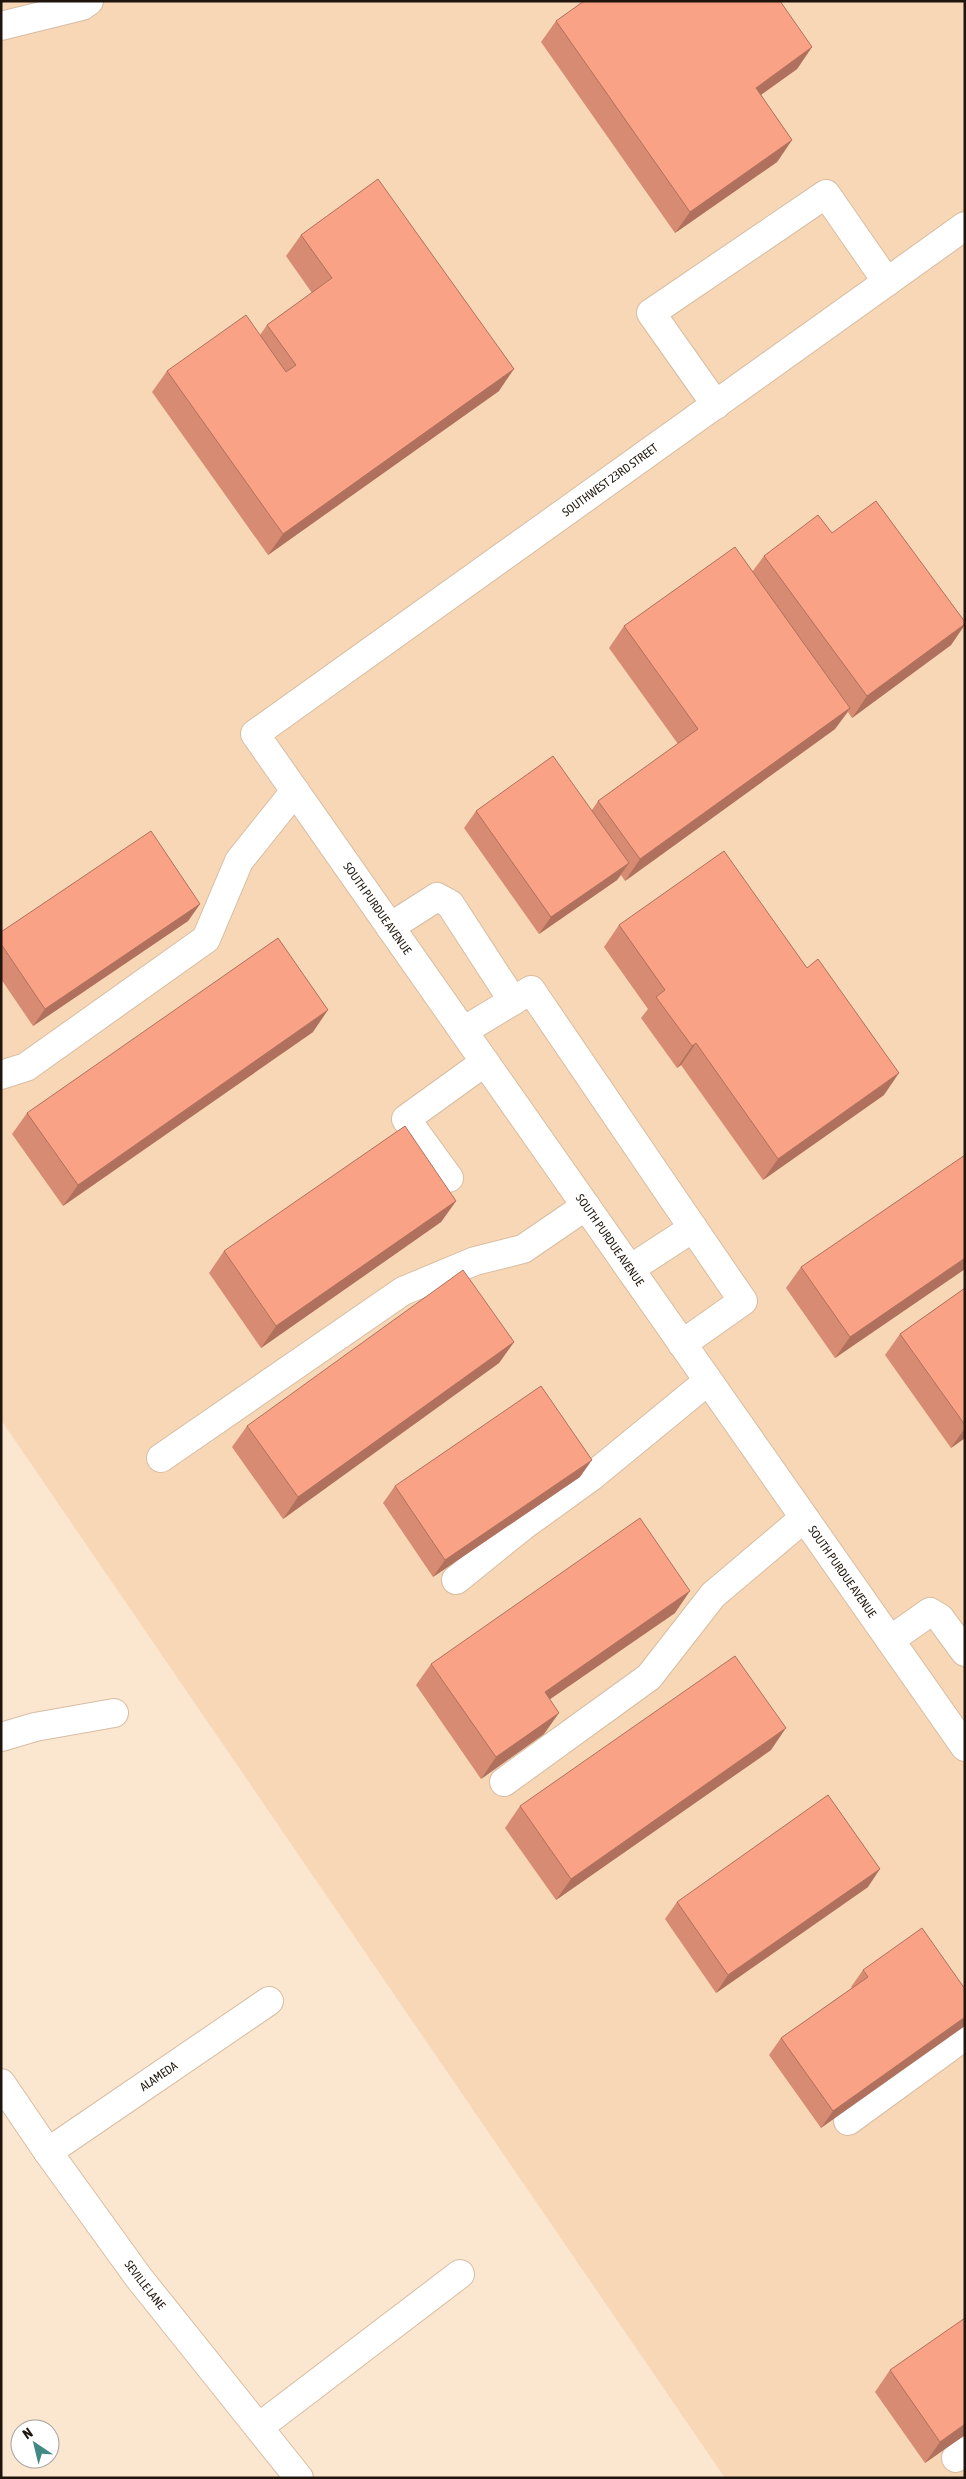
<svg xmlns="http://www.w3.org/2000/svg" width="966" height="2479" font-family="'Asap Condensed',sans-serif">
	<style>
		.built { fill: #f8d7b6 }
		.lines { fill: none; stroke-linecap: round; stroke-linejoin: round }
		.minor-casing { stroke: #d7bda2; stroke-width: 30 }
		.minor { stroke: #fff; stroke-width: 28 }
		.wall { fill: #d78b72 }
		.shaded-wall { fill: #af715d }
		.building { fill: #faa285; stroke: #af715d }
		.labels { text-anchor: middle; stroke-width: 4; stroke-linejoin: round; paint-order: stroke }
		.street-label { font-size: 12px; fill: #1f150c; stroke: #fff }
	</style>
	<rect width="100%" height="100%" fill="#fbe6d0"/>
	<polygon class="built" points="1,1 965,1 965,2478 725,2478 1,1420"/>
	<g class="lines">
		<defs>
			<g id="minor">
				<polyline points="1,26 82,6 89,1"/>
				<path id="s1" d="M 965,226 L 255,734 L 965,1747"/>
				<polyline points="716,405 651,313 826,194 887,282"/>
				<polyline points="390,927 437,897 450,904 513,1001"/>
				<polyline points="463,1031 531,990 693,1228 630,1269"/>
				<polyline points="1,1075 26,1067 206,939 239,861 295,791"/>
				<polyline points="449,1178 406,1119 485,1062"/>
				<polyline points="682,1344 743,1301 693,1228"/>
				<polyline points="161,1458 403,1291 475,1261 523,1249 586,1206"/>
				<polyline points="456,1580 523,1526 591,1477 708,1381"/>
				<polyline points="890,1640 930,1612 940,1618 965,1652"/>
				<polyline points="1,1737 35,1727 114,1713"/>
				<polyline points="504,1782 649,1677 713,1595 804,1518"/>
				<path id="s2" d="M 1,2083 L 48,2152 L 139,2278 L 299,2478"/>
				<polyline points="848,2121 965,2036"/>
				<path id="s3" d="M 48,2152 L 269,2001"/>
				<polyline points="259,2427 460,2274"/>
				<polyline points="956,2458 965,2451"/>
			</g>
		</defs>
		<use href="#minor" class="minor-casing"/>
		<use href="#minor" class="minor"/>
	</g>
	<g class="wall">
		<polygon points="556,21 812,47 797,69 761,95 792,140 777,162 675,233 541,42"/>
		<polygon points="301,235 499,391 268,555 152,392 167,371 260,335 267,325 312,293 286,256"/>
		<polygon points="832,533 965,622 965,625 951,645 852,718 848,712 835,729 625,881 621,875 617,880 539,934 464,828 476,811 592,810 598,801 678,744 609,648 624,626 752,572 764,556"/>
		<polygon points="200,904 188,921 33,1026 1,979 1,932"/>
		<polygon points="619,925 884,1095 763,1180 681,1065 677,1068 641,1018 648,1009 604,947"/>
		<polygon points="313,1032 63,1206 12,1134 27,1113"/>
		<polygon points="456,1201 441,1222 261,1348 209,1273 224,1251"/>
		<polygon points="801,1267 965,1269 835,1358 786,1288"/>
		<polygon points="965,1288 965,1438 951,1448 885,1355 900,1334"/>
		<polygon points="514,1342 499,1363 283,1519 232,1447 247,1426"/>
		<polygon points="580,1477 433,1577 383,1503 395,1486"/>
		<polygon points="675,1613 550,1699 544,1734 481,1779 416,1685 431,1664"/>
		<polygon points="771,1750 556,1900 505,1828 520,1806"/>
		<polygon points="868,1887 716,1993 665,1919 677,1902"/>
		<polygon points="863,1970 965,1989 821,2128 769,2055 781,2038 852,1988 851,1987"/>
		<polygon points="890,2370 965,2435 925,2463 875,2392"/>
	</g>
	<g class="shaded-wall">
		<polygon points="812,47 797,69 741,109 756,88"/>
		<polygon points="792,140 777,162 675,233 690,212"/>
		<polygon points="514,369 499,391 268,555 283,534"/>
		<polygon points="965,624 951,645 852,718 867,696"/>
		<polygon points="850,708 835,729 625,881 640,859"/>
		<polygon points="629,863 617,880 539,934 551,917"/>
		<polygon points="200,904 188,921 33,1026 45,1009"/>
		<polygon points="328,1010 313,1032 63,1206 78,1185"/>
		<polygon points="696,1043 681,1065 677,1068 692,1046"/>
		<polygon points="899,1073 884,1095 763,1180 778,1159"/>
		<polygon points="456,1201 441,1222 261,1348 276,1326"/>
		<polygon points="965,1258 965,1269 835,1358 850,1337"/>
		<polygon points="514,1342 499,1363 283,1519 298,1497"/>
		<polygon points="965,1428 965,1438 951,1448"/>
		<polygon points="592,1460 580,1477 433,1577 445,1560"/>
		<polygon points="690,1591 675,1613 530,1713 545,1692"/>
		<polygon points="559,1713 544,1734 481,1779 496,1757"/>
		<polygon points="786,1728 771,1750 556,1900 571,1879"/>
		<polygon points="880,1869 868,1887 716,1993 728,1975"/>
		<polygon points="965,2017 965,2026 821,2128 833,2111"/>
		<polygon points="965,2424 965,2435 925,2463 940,2442"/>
	</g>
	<g class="building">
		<polygon points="584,1 780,1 812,47 756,88 792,140 690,212 556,21"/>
		<polygon points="378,179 514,369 283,534 167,371 246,315 286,372 296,365 267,325 332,278 301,235"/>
		<polygon points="876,501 965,622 965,624 867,696 764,556 818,515 832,533"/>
		<polygon points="735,547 850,708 640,859 598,801 698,729 624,626"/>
		<polygon points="553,756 629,863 551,917 476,811"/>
		<polygon points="151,831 200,904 45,1009 1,944 1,932"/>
		<polygon points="724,851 807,968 818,959 899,1073 778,1159 696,1043 692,1046 656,997 665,990 619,925"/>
		<polygon points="278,938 328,1010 78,1185 27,1113"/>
		<polygon points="405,1126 456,1201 276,1326 224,1251"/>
		<polygon points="965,1155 965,1258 850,1337 801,1267"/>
		<polygon points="463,1270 514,1342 298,1497 247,1426"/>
		<polygon points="965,1288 965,1425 900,1334"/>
		<polygon points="541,1386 592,1460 445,1560 395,1486"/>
		<polygon points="640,1518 690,1591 545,1692 559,1713 496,1757 431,1664"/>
		<polygon points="735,1656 786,1728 571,1879 520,1806"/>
		<polygon points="828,1795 880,1869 728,1975 677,1902"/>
		<polygon points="922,1928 965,1989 965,2017 833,2111 781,2038 868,1977 863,1970"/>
		<polygon points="965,2318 965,2424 940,2442 890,2370"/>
	</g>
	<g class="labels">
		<g class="street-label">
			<text transform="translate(610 480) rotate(-36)" y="4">SOUTHWEST 23RD STREET</text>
			<text dy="4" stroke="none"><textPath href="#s1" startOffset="1086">SOUTH PURDUE AVENUE</textPath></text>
			<text dy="4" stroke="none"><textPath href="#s1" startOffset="1491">SOUTH PURDUE AVENUE</textPath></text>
			<text dy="4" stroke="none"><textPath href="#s1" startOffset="1896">SOUTH PURDUE AVENUE</textPath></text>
			<text dy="4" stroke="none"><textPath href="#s3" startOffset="134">ALAMEDA</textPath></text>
			<text dy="4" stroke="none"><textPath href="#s2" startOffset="248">SEVILLE LANE</textPath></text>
		</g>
	</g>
	<rect width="966" height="2479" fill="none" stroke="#1f150c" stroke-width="5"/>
	<g transform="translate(35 2444) rotate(325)"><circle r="24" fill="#ffffff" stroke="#a5a19e"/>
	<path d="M0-4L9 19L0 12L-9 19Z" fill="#418984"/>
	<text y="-8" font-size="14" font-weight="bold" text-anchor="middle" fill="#1f150c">N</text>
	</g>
</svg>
